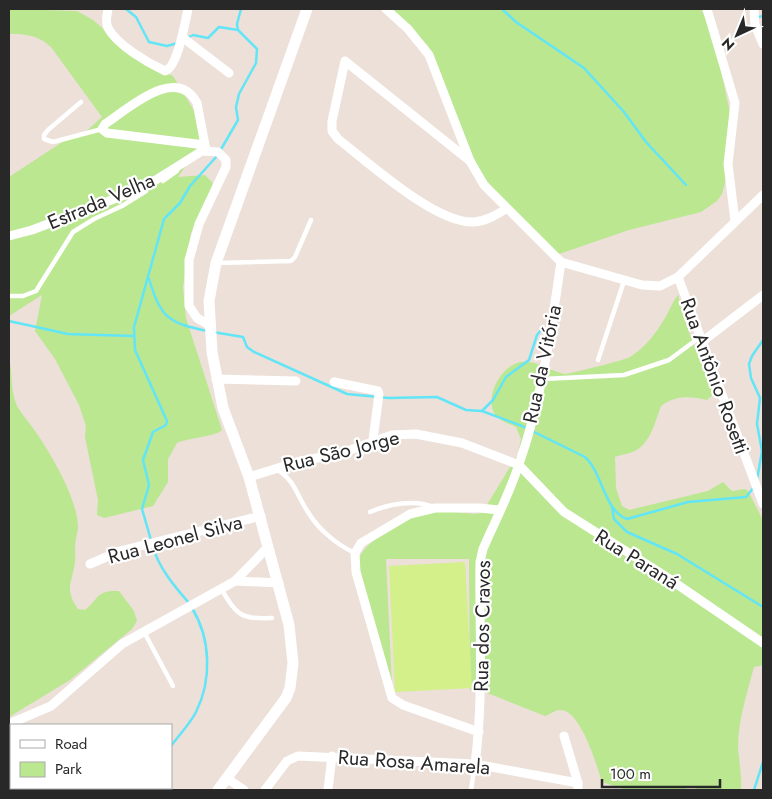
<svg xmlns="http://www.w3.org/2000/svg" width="772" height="799" font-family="Jost,sans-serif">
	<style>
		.green { fill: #bae790 }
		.pitch { fill: #d3f08a }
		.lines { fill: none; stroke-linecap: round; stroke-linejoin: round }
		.stream { stroke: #62e5f7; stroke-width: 2.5 }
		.service { stroke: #fff; stroke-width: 4.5 }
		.minor { stroke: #fff; stroke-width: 9 }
		.secondary { stroke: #fff; stroke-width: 11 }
		.labels { text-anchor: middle; stroke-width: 4.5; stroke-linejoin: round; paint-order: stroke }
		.street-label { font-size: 20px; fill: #282828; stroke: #fff }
	</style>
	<rect width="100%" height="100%" fill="#ece0d8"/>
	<g class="green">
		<path d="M 9,9 L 77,11 L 93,20 L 145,65 L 173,76 L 198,117 L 201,140 L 194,154 L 178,177 L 205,175 L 212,182 L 213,188 L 191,233 L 183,287 L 186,318 L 222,430 C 218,436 187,438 177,443 L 168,459 L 168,482 L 153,506 L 104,518 L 97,515 L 98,500 L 85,437 L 86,426 L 79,405 L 55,359 L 35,331 L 42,295 L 9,316 L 9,177 L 64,141 L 82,135 L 102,117 L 51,47 C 38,35 26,34 9,34 Z"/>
		<polygon points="391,9 701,9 713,34 730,113 727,175 722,194 717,201 701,212 629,230 559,254 547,248 500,198 479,171 428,46"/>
		<path d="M 678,295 L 687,327 L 714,394 L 707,400 C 691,396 675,395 661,406 C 655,422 651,442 635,451 C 629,454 622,454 615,457 L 616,488 L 622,506 L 629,510 L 708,491 L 723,482 L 732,491 L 745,489 L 748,491 L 763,520 L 763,665 L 754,667 C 747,693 738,721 738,747 C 739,762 742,776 741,790 L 701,790 L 690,787 L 682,790 L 623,789 L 602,782 C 597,766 580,707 559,710 C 555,710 549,715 545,716 L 485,692 L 470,690 L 469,559 L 386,559 L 392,686 L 358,562 C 361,542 409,515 428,511 C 446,508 464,516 482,513 L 518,454 L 521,439 L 516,427 C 509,424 498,420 494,413 C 485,394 502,365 521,362 C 537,360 550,371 565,374 C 568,374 626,360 630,357 C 645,348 657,332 665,318 C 670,310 672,302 678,295 Z"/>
		<path d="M 9,357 C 13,374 10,390 17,406 C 22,415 29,422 35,431 C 51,454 78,499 78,528 C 78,531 76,535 76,539 C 74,546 76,554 75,562 C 72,583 64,589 78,609 L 85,610 C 100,598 96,590 119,591 L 134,611 L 137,621 L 132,629 L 70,680 L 9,717 Z"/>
		<polygon points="9,766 11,767 11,788 160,788 160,790 9,790"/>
	</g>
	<polygon class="pitch" points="465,562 472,688 395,692 389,566"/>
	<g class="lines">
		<g class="stream">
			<polyline points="126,9 136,17 149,42 167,46 178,43"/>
			<polyline points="502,9 516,22 584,68 624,112 646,142 686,185"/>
			<polyline points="758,17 763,16"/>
			<polyline points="238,30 237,24 241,9"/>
			<polyline points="187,38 193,35 208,38 219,27 238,30 257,49 256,63 239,94 236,107 238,120 220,151"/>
			<path d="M 149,279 C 161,318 168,323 208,331"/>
			<polyline points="9,321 68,334 133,336"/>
			<path d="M 213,332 L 243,337 L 247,347 L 254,352 L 347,394 L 389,398 L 437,397 L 466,410 L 482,411 L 522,426 L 585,457 C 602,472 605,512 627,519 L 688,502 L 746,497 L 754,487"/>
			<polyline points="482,411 493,400 506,377 529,360 537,335 542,329"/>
			<polyline points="757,480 762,451 757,424 760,398 751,378 749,364 752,356 763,340"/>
			<polyline points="612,507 614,519 627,532 677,554 763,607"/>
			<polyline points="151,540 142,509 149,485 143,460 153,432 166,425 167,421 135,350 134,327 164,219 180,203 190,186 217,156"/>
			<path d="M 152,545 C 159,568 174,586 189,603"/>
			<path d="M 171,746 C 179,735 190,724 196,712 C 212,680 211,639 192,608"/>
			<polyline points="131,790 133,788"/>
			<polyline points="754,790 763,762"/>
		</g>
		<g class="service">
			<polyline points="81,102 48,130 44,135 44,139 53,142 102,129"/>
			<polyline points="163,181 177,171"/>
			<polyline points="217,263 291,261 295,257 311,220"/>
			<polyline points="9,296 23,296 36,291 73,232 94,219 122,206 146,191"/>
			<polyline points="598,360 624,281"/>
			<polyline points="543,379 624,375 669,360 700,337"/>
			<path d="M 276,469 C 295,480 296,494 308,512 C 318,529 337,545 355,553"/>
			<path d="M 370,512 C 389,504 414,499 434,507"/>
			<path d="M 221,589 C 238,616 240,619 272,618"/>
			<polyline points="144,632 173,686"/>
			<polyline points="471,790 475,764"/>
		</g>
		<g class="minor">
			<path d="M 108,9 C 107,15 105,22 108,28 C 117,45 148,63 165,71 C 178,67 185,22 188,9"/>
			<polyline points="386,9 408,29 429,55 470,161 484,185 561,262 642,285 660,286 678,277 763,195"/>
			<polyline points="707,9 735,103 728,164 735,221"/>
			<polyline points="754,9 755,25 763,44"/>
			<polyline points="182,37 229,73"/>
			<path d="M 205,145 L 107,133 L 102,129 L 105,124 C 128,109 176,64 197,103 L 206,150"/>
			<path d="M 470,161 L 345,61 L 332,121 L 332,131 L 338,139 C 369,163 436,224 474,222 C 486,221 496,215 506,209"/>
			<polyline points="9,236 32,230 143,188 202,151 218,152 226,160 226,167 199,224 189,260 189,306 197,318 209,325"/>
			<polyline points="678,277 763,504"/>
			<polyline points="703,341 763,295"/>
			<polyline points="216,379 296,381"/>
			<polyline points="334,382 378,391 379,394 373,440"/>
			<polyline points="249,477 297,462 342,453 392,435 416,434 462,443 519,465 564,512 662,574 763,643"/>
			<polyline points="90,564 120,551 261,516"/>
			<polyline points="235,581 279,583"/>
			<polyline points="9,724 51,706 122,644 235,581 268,547"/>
			<polyline points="479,732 403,705 392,698 356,572 355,553 361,543 410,514 435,508 480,508 499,510"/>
			<polyline points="564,736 578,783 578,790"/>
			<path d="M 475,764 C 484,696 479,629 480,562 L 483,549 C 495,521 510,493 519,464 C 542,399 551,330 561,262"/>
			<polyline points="228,779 244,790"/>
			<polyline points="265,790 287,761 298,756 475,764 578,783"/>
			<polyline points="328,790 332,756"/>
		</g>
		<polyline class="secondary" points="218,790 286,698 290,688 293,663 289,625 249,477 223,408 212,352 209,301 216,263 307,9"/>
	</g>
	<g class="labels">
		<g class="street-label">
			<text transform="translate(101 201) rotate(-23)" y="7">Estrada Velha</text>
			<text transform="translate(542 364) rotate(-78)" y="7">Rua da Vitória</text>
			<text transform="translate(715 376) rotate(70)" y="7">Rua Antônio Rosetti</text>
			<text transform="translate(341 451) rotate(-14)" y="7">Rua São Jorge</text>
			<text transform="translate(175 539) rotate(-15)" y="7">Rua Leonel Silva</text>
			<text transform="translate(637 559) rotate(32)" y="7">Rua Paraná</text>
			<text transform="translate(482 626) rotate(-89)" y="7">Rua dos Cravos</text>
			<text transform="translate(414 762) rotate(4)" y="7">Rua Rosa Amarela</text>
		</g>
	</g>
	<rect width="772" height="799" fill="none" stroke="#282828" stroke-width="20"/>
	<rect x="10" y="724" width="162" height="65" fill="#ffffff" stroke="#a9a9a9"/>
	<rect x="20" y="740" width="25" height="8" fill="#ffffff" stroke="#a9a9a9"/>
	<text x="55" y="749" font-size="15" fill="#282828">Road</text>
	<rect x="20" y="762" width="25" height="15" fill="#bae790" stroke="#a9a9a9"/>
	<text x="55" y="774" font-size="15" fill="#282828">Park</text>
	<g transform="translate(737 35) rotate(224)" stroke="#ffffff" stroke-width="4" paint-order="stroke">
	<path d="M0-4L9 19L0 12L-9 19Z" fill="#282828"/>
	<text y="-8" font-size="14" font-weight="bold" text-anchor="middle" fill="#282828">N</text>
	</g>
	<path d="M602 779v8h118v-8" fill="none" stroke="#282828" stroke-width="2.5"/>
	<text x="610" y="779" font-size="15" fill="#282828" stroke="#ffffff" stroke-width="4" paint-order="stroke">100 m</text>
</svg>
